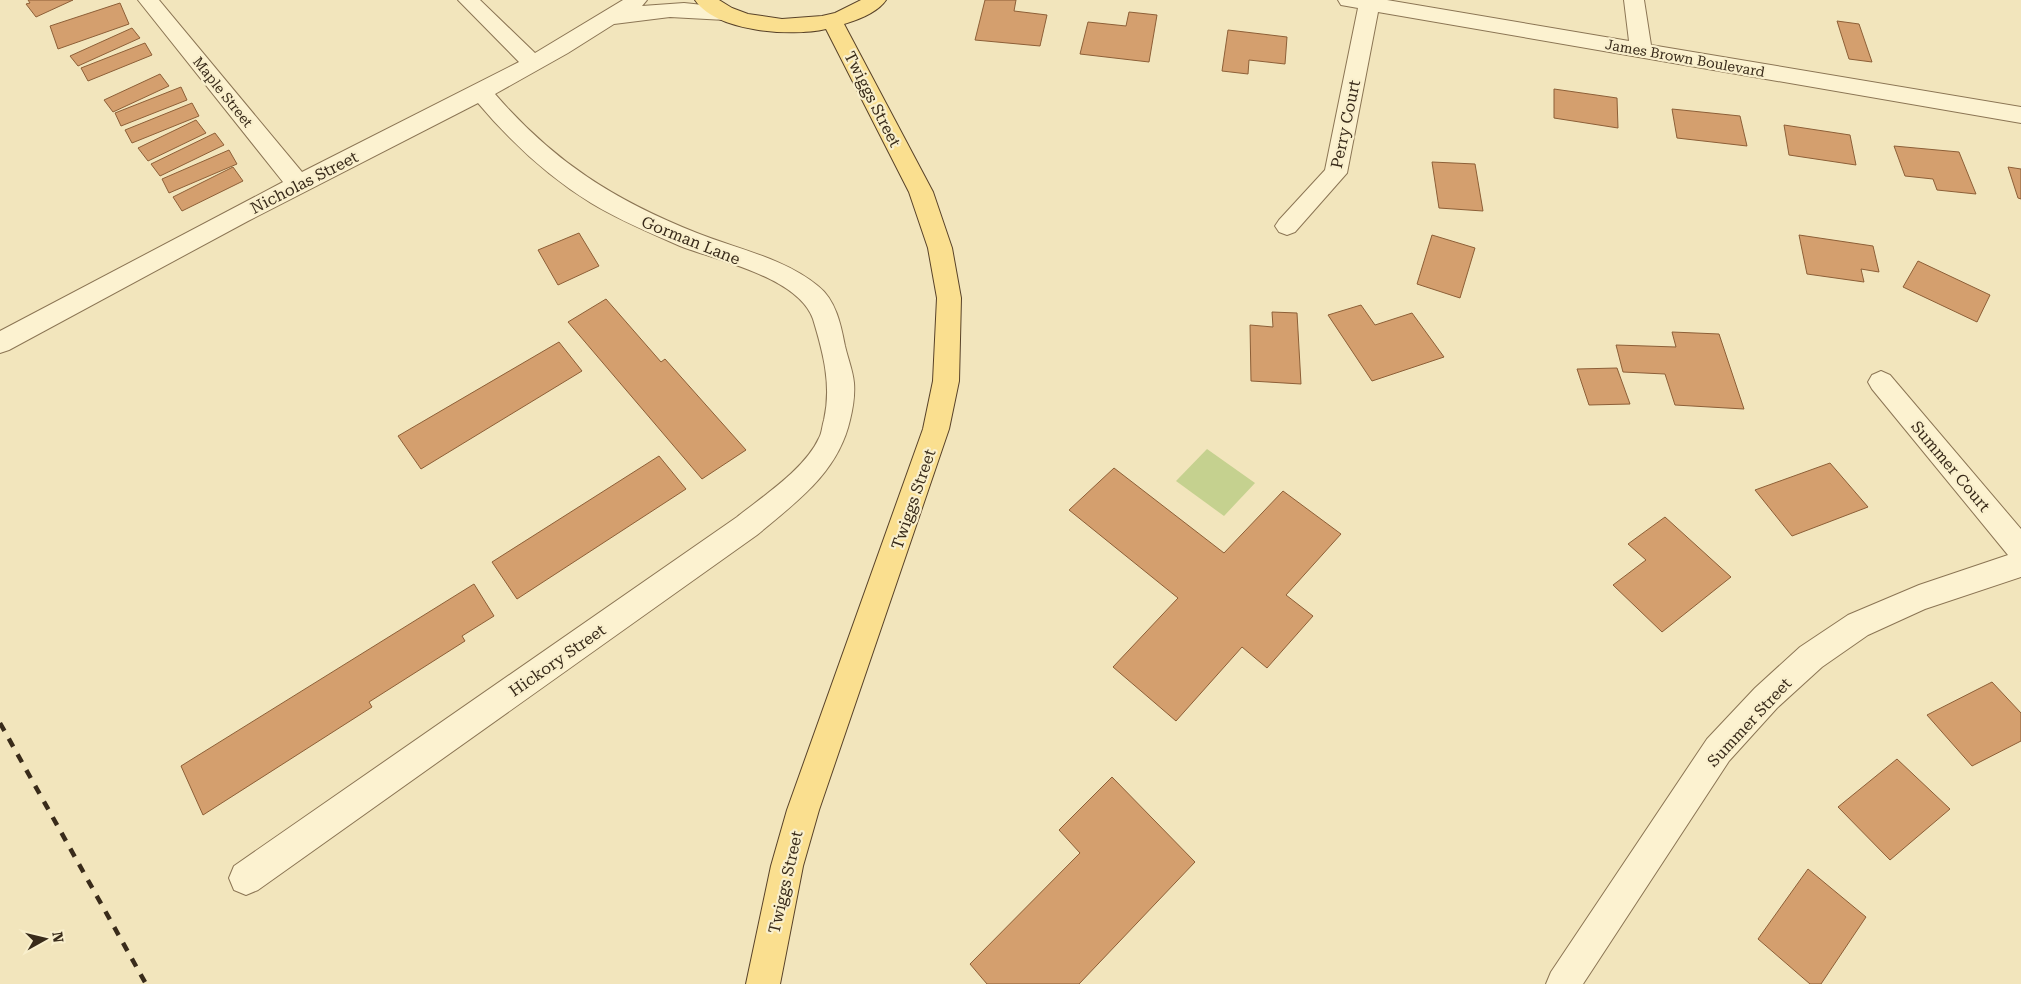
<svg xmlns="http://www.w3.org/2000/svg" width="2021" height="984" font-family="'Roboto Serif',serif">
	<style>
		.green { fill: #c5d18f }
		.building { fill: #d49f6e; stroke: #8d5f37 }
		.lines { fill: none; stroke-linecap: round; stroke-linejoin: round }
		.minor-casing { stroke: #8b7554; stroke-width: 2 }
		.major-casing { stroke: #584229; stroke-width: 2 }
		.minor { fill: #fcf2d0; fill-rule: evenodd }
		.major { fill: #fadf8f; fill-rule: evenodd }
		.rail { stroke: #392b1a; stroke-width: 4.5; stroke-dasharray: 9 9; stroke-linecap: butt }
		.labels { text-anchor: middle; stroke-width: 4.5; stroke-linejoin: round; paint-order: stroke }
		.far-street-label { font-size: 14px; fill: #392b1a; stroke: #f9efcc }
		.street-label { font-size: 16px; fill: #392b1a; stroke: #f9efcc }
	</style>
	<rect width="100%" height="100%" fill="#f2e5bc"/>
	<polygon class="green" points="1207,449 1255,483 1224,516 1176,481"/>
	<g class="building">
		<polygon points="28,0 73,0 36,17 26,4 30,3"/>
		<polygon points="985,0 1016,0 1014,11 1047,15 1040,46 975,40"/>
		<polygon points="120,3 129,24 58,49 50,26"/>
		<polygon points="1129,12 1157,15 1149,62 1080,54 1088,22 1126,26"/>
		<polygon points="1837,21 1859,24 1872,62 1849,59"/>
		<polygon points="132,28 140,38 78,66 70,56"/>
		<polygon points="1228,30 1287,37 1285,64 1249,60 1248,74 1222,71"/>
		<polygon points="145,43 152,55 88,81 81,68"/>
		<polygon points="160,74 169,86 113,112 104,100"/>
		<polygon points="181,87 187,100 121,126 115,113"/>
		<polygon points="1554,89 1617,98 1618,128 1554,118"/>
		<polygon points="192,103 199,116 132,143 125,130"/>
		<polygon points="1672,109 1740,116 1747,146 1677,138"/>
		<polygon points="196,120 206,133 148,161 138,148"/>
		<polygon points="1784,125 1850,135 1856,165 1789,155"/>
		<polygon points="215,133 224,145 160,176 151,164"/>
		<polygon points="1894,146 1959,152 1976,194 1937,190 1933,179 1905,176"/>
		<polygon points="229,150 237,164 169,193 162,179"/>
		<polygon points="1432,162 1475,164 1483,211 1439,208"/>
		<polygon points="233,167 243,181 182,211 173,197"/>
		<polygon points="2008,167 2021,169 2021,199 2018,198"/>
		<polygon points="579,233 599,266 558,285 538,250"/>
		<polygon points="1432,235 1475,248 1460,298 1417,284"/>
		<polygon points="1799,235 1873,246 1879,272 1861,269 1864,282 1807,274"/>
		<polygon points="1918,261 1990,295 1977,322 1903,287"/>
		<polygon points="606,299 661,362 665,359 746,450 702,479 568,322"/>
		<polygon points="1361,305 1375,325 1412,313 1444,357 1372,381 1328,315"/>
		<polygon points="1272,312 1297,313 1301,384 1251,381 1250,325 1273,327"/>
		<polygon points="1672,332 1719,334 1744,409 1675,405 1665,374 1623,372 1616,345 1676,347"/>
		<polygon points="559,342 582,371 421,469 398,436"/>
		<polygon points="1617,368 1630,404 1589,405 1577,369"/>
		<polygon points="659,456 686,489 517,599 492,562"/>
		<polygon points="1830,463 1868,507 1792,536 1755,490"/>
		<polygon points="1114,468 1224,553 1283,491 1341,534 1286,595 1313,616 1267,668 1242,647 1176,721 1113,667 1178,598 1069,510"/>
		<polygon points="1665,517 1731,577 1662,632 1613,585 1646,560 1628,544"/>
		<polygon points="474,584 494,616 462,636 465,641 369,702 372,707 203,815 181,766"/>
		<polygon points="1992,682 2021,713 2021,741 1972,766 1927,715"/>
		<polygon points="1897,759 1950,809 1890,860 1838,807"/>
		<polygon points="1112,777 1195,862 1079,984 987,984 970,964 1080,853 1059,830"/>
		<polygon points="1808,869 1866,917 1821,984 1810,984 1758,939"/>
	</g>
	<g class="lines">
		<defs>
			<g id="minor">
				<path d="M 138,0 L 159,0 L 302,172 L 519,62 L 458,0 L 480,0 L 535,53 L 623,0 L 647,0 L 642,6 L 684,3 L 732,8 L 735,13 L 732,18 L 725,20 L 670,17 L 614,24 L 568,53 L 495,94 C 554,162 614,200 697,233 C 737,249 784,258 818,286 C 836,300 841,325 845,346 C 848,359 853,371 854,383 C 855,396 853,408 850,420 C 838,473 796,502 757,535 L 258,890 L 246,895 L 234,890 L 229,878 L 234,866 L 737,517 C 763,496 805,469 819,438 C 822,433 822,426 824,420 C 832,385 823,352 813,319 C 798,277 718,261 680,246 C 650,233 619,220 591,203 C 547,176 511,142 478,103 L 248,221 L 9,350 L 0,353 L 0,331 L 283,182 Z"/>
				<polygon points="1338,0 1387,0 1629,41 1624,0 1644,0 1651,45 2021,107 2021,123 1378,12 1347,173 1295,232 1287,235 1279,232 1275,226 1279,220 1325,170 1358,8 1341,5"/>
				<polygon points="1881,371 1890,375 2021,529 2021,577 1925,609 1868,635 1822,667 1777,708 1729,761 1583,984 1546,984 1551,972 1707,739 1755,688 1800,647 1848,615 1919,585 2008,555 1872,389 1868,382 1872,375"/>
			</g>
			<path id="major" d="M 695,0 L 719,0 L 732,8 L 748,14 L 782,19 L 822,16 L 835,13 L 861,0 L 886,0 C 878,12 858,20 844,24 L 933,192 L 952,248 L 961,298 L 959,381 L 949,429 L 819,810 L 803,866 L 780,984 L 746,984 L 771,866 L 787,810 L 923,429 L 933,381 L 937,298 L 928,248 L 909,192 L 826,29 C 792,37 716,32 695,0 Z"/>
		</defs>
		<use href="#minor" class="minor-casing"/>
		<use href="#major" class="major-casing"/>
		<use href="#minor" class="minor"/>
		<use href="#major" class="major"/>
		<polyline class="rail" points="0,723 146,984"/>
	</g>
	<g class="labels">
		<g class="far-street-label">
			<text transform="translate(1685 58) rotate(10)" y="5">James Brown Boulevard</text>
			<text transform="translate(223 92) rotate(51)" y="5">Maple Street</text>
		</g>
		<g class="street-label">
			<text transform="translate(873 99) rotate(63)" y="6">Twiggs Street</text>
			<text transform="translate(1345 124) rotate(-78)" y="6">Perry Court</text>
			<text transform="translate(304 182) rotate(-27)" y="6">Nicholas Street</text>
			<text transform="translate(691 240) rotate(22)" y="6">Gorman Lane</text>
			<text transform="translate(1951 466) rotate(50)" y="6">Summer Court</text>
			<text transform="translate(913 499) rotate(-71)" y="6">Twiggs Street</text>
			<text transform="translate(557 660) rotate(-35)" y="6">Hickory Street</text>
			<text transform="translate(1749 722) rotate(-47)" y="6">Summer Street</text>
			<text transform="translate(785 882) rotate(-77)" y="6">Twiggs Street</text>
		</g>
	</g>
	<g transform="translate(45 939) rotate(82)" stroke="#f9efcc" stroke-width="4" paint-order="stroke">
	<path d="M0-4L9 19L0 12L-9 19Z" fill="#392b1a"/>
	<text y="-8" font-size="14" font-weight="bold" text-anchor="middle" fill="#392b1a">N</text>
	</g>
</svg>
